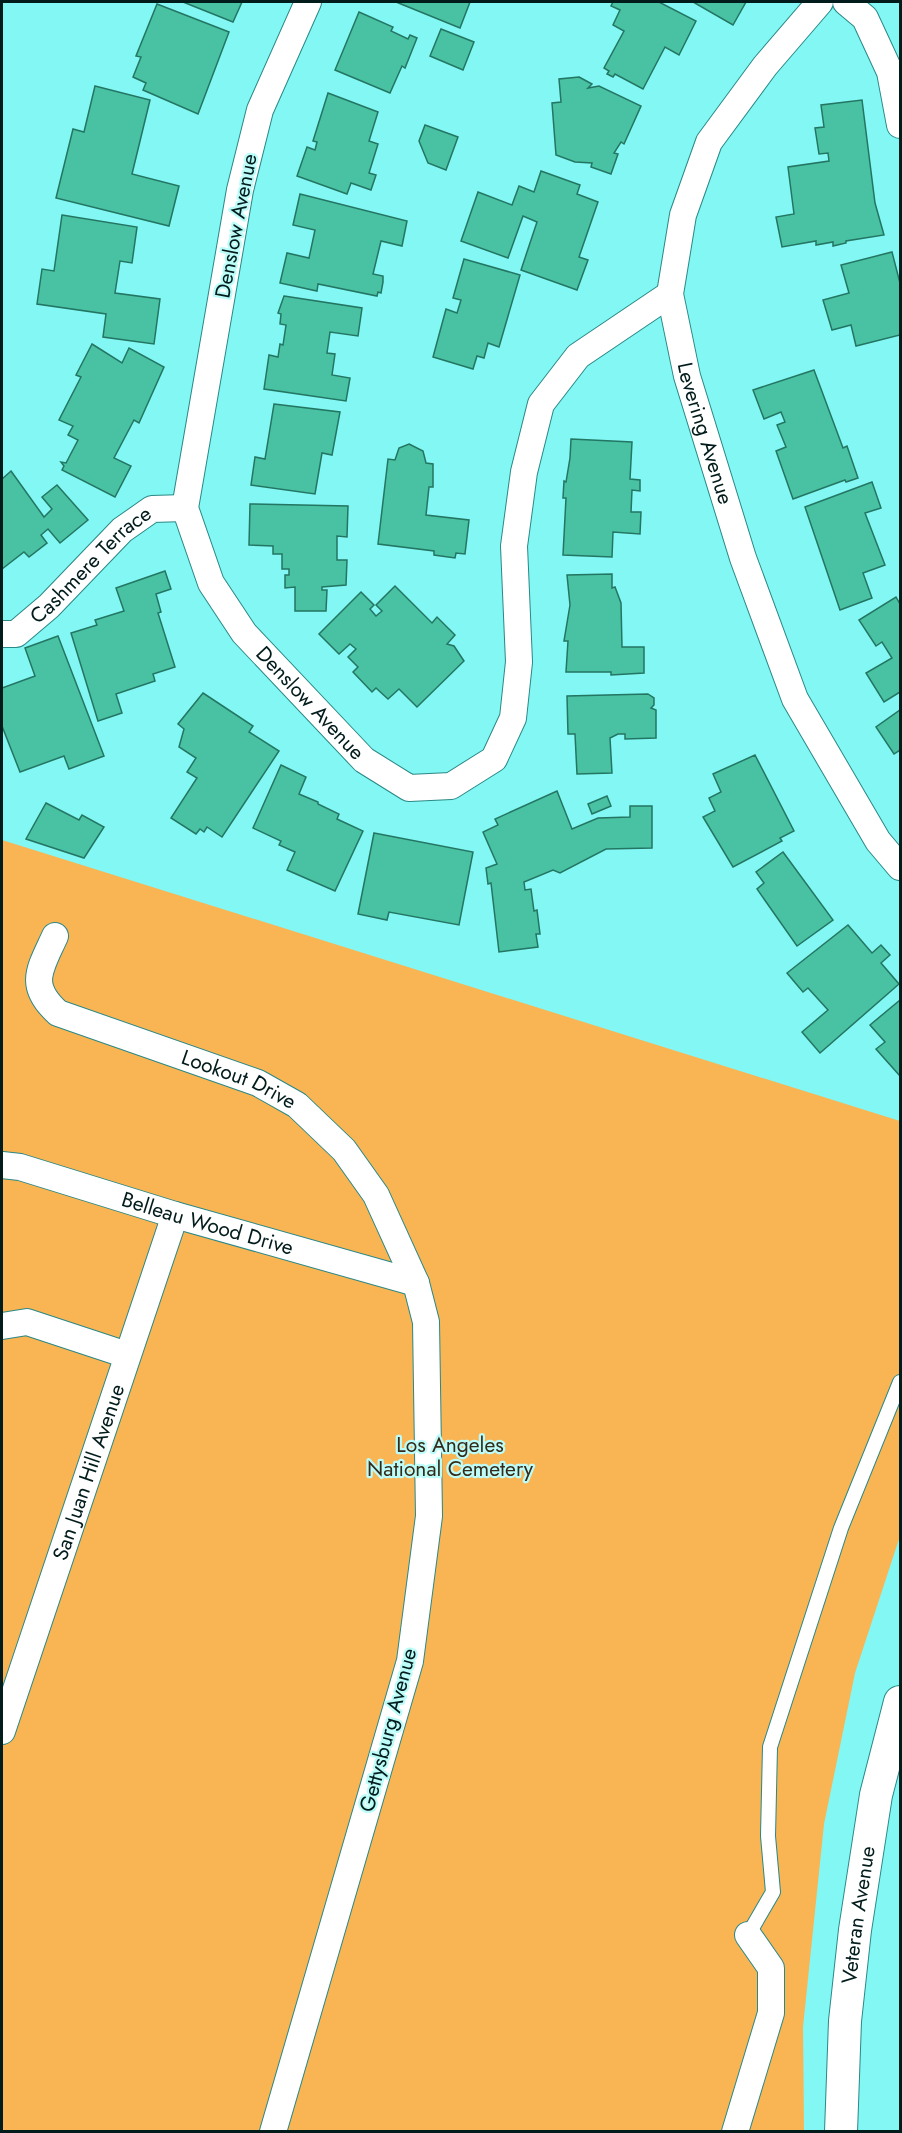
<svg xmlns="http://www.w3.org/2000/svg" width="902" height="2133" font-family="Jost,sans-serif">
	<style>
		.green { fill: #f9b453 }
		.building { fill: #49c1a3; stroke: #237662; stroke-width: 1.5 }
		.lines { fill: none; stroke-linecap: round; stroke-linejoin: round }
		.service-casing { stroke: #2a8886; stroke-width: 16 }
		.minor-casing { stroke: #2a8886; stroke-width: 28 }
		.tertiary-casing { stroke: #2a8886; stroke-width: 34 }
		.service { stroke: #fff; stroke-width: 14 }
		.minor { stroke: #fff; stroke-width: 26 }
		.tertiary { stroke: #fff; stroke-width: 32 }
		.labels { text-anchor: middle; stroke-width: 4.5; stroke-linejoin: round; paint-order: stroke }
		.street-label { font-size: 21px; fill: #021b1b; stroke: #bcfcf9 }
		.park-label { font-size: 21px; fill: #362918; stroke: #bcfcf9 }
	</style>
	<rect width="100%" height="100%" fill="#82f7f4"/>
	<polygon class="green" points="2,840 900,1121 900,1536 855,1673 824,1824 803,2027 804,2131 2,2131"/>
	<g class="building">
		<polygon points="183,2 242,2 233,22"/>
		<polygon points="396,2 470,2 460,28"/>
		<polygon points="613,2 659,2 696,21 679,55 665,47 643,89 615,74 613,77 607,74 609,71 604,68 624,31 613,25 620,10 611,6"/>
		<polygon points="693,2 746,2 733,25"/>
		<polygon points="157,4 229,32 198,114 143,90 146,83 133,77 141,57 136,56"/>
		<polygon points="359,12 393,27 391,31 408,39 410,35 417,38 405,68 402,66 390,93 335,70"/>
		<polygon points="441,29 474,42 463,70 430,56"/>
		<polygon points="579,77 592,84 588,88 599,86 641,106 624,144 621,142 614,153 618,154 611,174 591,167 592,163 575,162 556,155 552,103 561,102 559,79"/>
		<polygon points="95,86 150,100 132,174 179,186 169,226 56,198 73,129 84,132"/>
		<polygon points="328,93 378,112 369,141 378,144 369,173 376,175 371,190 351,183 347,194 297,176 307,147 315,150 317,142 313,141"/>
		<polygon points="862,100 875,203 884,235 846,241 846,243 833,246 833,242 816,245 816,241 782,247 776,217 794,214 788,167 829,161 828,153 819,154 815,128 824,127 821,105"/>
		<polygon points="425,125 458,137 446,170 428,163 419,141"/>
		<polygon points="541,171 580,185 577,194 598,202 579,257 588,260 577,290 521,270 537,222 523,216 508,258 461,241 478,192 512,205 519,186 534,192"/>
		<polygon points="300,194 407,221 402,246 381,241 373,274 383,276 383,282 381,293 378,292 377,296 318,284 317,291 280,283 287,253 309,258 315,230 293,225"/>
		<polygon points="62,215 137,227 132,263 120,261 115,293 160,299 154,344 103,337 106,314 37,304 42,269 54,271"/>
		<polygon points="892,252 900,283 900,335 856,346 851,325 832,330 823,300 849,293 841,265"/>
		<polygon points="464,259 520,275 499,347 488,343 484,358 477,356 473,369 433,357 446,309 457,313 461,300 453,298"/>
		<polygon points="284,296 362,308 358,336 330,332 327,353 335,354 332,375 350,378 346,401 264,389 269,355 278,357 280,344 283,345 286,325 280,324 281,314 278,313"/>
		<polygon points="92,344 122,363 129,348 164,367 139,423 134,420 114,458 131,466 115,497 62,470 64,466 61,462 66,463 78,440 68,435 73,426 59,420 81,377 76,375"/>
		<polygon points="814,370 843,448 847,446 858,478 846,482 845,480 793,499 776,451 786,447 777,425 785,422 781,412 764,419 753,390"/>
		<polygon points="274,404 340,412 332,455 322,453 315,494 251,485 255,457 265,459"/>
		<polygon points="571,439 632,442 630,479 640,480 640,491 632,490 631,512 641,512 640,534 613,532 612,557 563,555 566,498 563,498 564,481 566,482 570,458"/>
		<polygon points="409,444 423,451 426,463 433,464 433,487 429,487 426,515 469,520 465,554 456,553 455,558 434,555 434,551 378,544 388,459 395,460 399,448"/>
		<polygon points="11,471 44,517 52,509 42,497 57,485 88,520 60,543 48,529 41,535 47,543 29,557 24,552 2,569 2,479"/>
		<polygon points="872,482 881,508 865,513 885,565 863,573 872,598 840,610 805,507"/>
		<polygon points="250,504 348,506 347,537 337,536 337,560 347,560 346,585 322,587 322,590 327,590 326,611 295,611 295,587 285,588 285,575 289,575 289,569 282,569 282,554 273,554 273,546 249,545"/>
		<polygon points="165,571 171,589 156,594 161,612 158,613 175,667 153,674 155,681 116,694 122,713 98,721 71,633 97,625 95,620 124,611 116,588"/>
		<polygon points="612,574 612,588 615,587 621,603 622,647 644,647 644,673 611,675 611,672 566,672 568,641 564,641 570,605 567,575"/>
		<polygon points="395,586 432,623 437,617 455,635 447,644 454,646 464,661 417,707 399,689 388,699 376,688 372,692 353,672 358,667 348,657 356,649 350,644 339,654 319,634 361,592 374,605 370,609 376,616 382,611 376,605"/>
		<polygon points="896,597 900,604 900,692 884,702 866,673 892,658 882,642 876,646 859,620"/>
		<polygon points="58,636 104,756 69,769 64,756 20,772 2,726 2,688 35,676 25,648"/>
		<polygon points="203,693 253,726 249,732 279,751 222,837 207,827 204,832 200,829 196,834 171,818 197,778 187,772 196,758 179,747 184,729 178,724"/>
		<polygon points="648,694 654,698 654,705 651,708 656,710 656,738 625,739 625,734 618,734 610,738 612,773 577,774 575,734 568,734 567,696"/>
		<polygon points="900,710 900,750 894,754 876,727"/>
		<polygon points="755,755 794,831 780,838 782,841 733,867 703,817 715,811 709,798 721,792 713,774"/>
		<polygon points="281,765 306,777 299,794 318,802 318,804 339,814 337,819 363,831 335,891 287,870 295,852 279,845 281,841 253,828"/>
		<polygon points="557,791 572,829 598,818 630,817 630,806 652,806 652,848 606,849 560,873 553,870 524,882 525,890 531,889 534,911 537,910 540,934 536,934 538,947 499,952 491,883 488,884 486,868 497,864 483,832 498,825 495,819"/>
		<polygon points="607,796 611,806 592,814 588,804"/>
		<polygon points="46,803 79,820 82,815 104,827 84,858 26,839"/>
		<polygon points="374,833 473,852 459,925 389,912 387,920 358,914"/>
		<polygon points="783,852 833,920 797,946 757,889 764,883 756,872"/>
		<polygon points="848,925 872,953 881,945 890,955 881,963 899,984 820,1053 802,1032 828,1010 808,988 803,992 787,973"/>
		<polygon points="900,1000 900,1076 876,1049 885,1042 870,1025"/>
	</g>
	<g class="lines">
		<defs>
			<polyline id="service" points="748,1935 773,1892 768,1836 770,1747 841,1528 900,1382"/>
			<g id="minor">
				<path id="s1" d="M 308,2 L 260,110 L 240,190 L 185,508 L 211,583 L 244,633 L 364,760 L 409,788 L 451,786 L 494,759 L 513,718 L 519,662 L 514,546 L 524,472 L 541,404 L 578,356 L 670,294"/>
				<path id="s2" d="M 820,2 L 765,66 L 709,142 L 683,215 L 670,294 L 687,376 L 743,558 L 795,699 L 878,841 L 900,867"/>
				<polyline points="846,2 865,18 890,72 900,125"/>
				<path id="s3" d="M 2,634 L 16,634 L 49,606 L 122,530 L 152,509 L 185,508"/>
				<path id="s4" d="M 55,936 C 40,969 27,985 58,1013 L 258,1083 L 297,1105 L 344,1150 L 376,1195 L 416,1283 L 426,1322 L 429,1516 L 410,1661 L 273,2132"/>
				<path id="s5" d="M 2,1165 L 20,1167 L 175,1215 L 416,1283"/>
				<polyline points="2,1326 27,1322 127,1355"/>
				<path id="s6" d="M 2,1731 L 175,1215"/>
				<polyline points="735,2132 771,2013 771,1968 748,1935"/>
			</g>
			<g id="tertiary">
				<path id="s7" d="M 841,2132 L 845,2021 L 855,1930 L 876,1795 L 900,1702"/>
			</g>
		</defs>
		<use href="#service" class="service-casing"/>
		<use href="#minor" class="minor-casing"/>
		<use href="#tertiary" class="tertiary-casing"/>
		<use href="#service" class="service"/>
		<use href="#minor" class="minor"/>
		<use href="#tertiary" class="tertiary"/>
	</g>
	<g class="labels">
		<g class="street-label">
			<text transform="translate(236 226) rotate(-79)" y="7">Denslow Avenue</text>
			<text dy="7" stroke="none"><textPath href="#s2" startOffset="480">Levering Avenue</textPath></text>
			<text dy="7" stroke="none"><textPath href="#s3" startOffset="116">Cashmere Terrace</textPath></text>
			<text dy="7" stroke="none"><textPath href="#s1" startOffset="759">Denslow Avenue</textPath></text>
			<text dy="7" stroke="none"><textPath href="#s4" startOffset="279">Lookout Drive</textPath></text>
			<text dy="7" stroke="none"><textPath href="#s5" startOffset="214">Belleau Wood Drive</textPath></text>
			<text dy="7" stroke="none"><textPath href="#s6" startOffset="273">San Juan Hill Avenue</textPath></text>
			<text transform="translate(388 1730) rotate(-75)" y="7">Gettysburg Avenue</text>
			<text dy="7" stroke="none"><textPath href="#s7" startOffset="218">Veteran Avenue</textPath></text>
		</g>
		<g class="park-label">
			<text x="450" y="1452">Los Angeles<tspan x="450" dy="24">National Cemetery</tspan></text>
		</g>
	</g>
	<rect width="902" height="2133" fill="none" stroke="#021b1b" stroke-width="6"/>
</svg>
